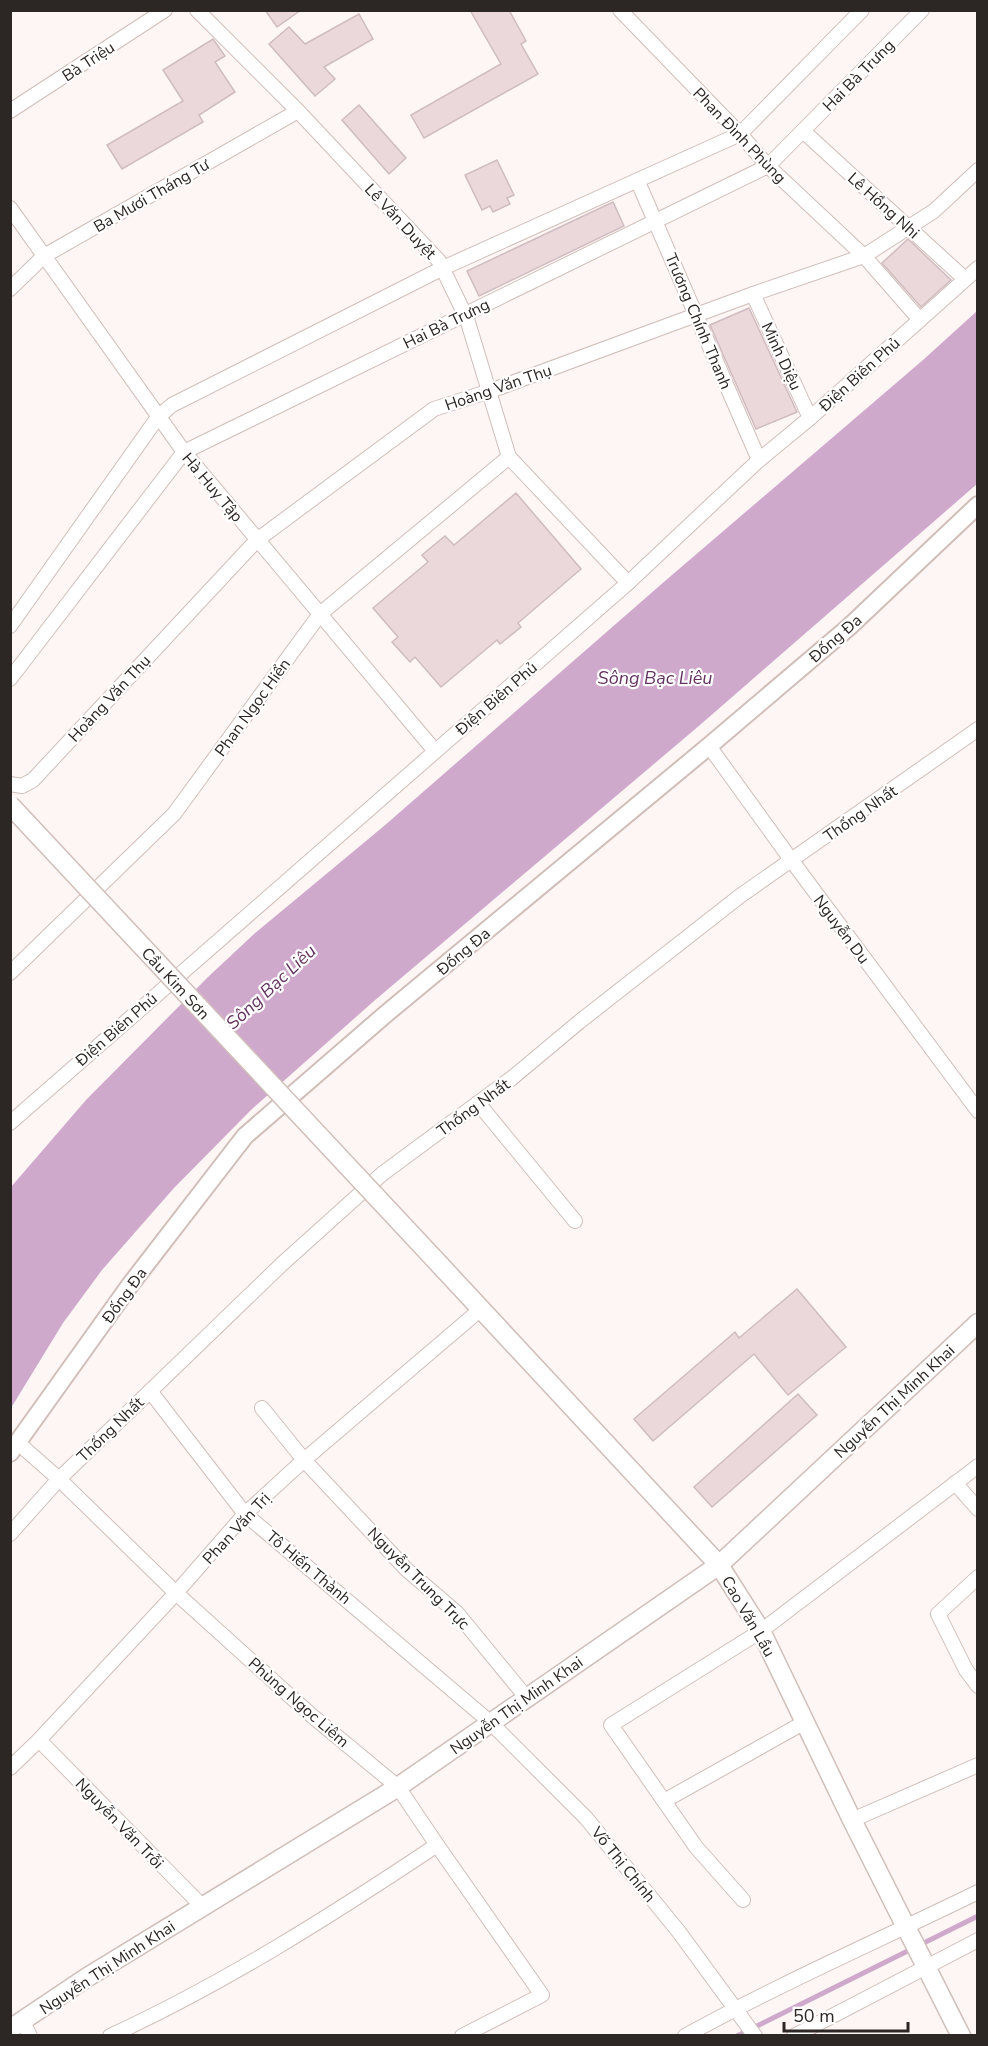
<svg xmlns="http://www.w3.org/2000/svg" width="988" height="2046" font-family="'Nunito Sans',sans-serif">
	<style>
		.water { fill: #cfa9cc }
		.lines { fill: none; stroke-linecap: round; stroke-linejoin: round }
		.stream { stroke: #cfa9cc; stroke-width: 5 }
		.building { fill: #ebd8db; stroke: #cfbcc0; stroke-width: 1.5 }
		.minor-casing { stroke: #d0beb9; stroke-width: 16 }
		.tertiary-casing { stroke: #d0beb9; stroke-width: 20 }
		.secondary-casing { stroke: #d0beb9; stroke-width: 21 }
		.minor { stroke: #fff; stroke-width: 14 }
		.tertiary { stroke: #fff; stroke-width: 16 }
		.secondary { stroke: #fff; stroke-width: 18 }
		.secondary-bridge-casing { stroke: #d0beb9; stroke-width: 21; stroke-linecap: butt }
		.secondary-bridge { stroke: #fff; stroke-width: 18 }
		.labels { text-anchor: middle; stroke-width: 4.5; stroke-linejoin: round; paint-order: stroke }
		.street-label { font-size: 16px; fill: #2c2624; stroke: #fff }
		.water-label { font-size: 18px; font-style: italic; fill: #633361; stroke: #fff }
	</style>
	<rect width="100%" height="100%" fill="#fef6f4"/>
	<polygon class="water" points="977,311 977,484 700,725 374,1001 251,1110 174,1188 102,1270 63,1323 11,1408 11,1187 86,1100 208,977 254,934 384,826 665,581 923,360"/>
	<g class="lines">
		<polyline class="stream" points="737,2036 978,1916"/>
	</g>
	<g class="building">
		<polygon points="265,10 301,10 277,27"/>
		<polygon points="470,10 509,10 526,41 521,44 538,74 424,138 411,115 501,64"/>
		<polygon points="359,14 373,39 324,67 335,79 315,96 269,44 289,27 305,44"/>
		<polygon points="213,39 225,56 215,62 235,92 199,115 203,122 122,169 107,145 183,101 163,70"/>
		<polygon points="359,105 406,158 389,174 342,120"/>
		<polygon points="497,160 514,195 507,198 510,204 493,212 490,206 482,210 465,175"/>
		<polygon points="613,202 624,226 479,296 467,271"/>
		<polygon points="908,239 951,280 921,307 882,263"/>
		<polygon points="749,308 797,412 756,429 710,325"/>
		<polygon points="516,493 581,569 518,623 521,627 500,644 497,640 441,687 415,657 410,662 392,642 398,637 373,608 428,562 422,555 445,536 454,545"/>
		<polygon points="797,1289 846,1347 788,1395 754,1354 653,1441 634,1419 735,1332 739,1338"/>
		<polygon points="798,1394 817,1415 712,1507 694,1487"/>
	</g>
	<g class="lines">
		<defs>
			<g id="minor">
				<polyline points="197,10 298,111 439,261 467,319 509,457 628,583"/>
				<polyline points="620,10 740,134 768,166 864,256 920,320"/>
				<polyline points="10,111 165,10"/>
				<polyline points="803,131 965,279"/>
				<polyline points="638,182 759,460"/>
				<polyline points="10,208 184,452 435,751"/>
				<polyline points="10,289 44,256 298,111"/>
				<polyline points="753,294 810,418"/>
				<polyline points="10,626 158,417 172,405 443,268 740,134 862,10"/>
				<polyline points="10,679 184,452 768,166 922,10"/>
				<polyline points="709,746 792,861 978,1111"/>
				<polyline points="10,784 22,786 33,780 257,540 434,409 490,391 753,294 864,256 934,211 978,170"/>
				<polyline points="10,973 174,814 320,614 509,457"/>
				<polyline points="478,1103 575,1221"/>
				<polyline points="10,1123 628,583 759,460 810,418 978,268"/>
				<polyline points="150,1391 245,1514 490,1722 586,1818 679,1932 755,2036"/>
				<polyline points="262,1408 304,1460 406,1569 457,1613 526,1697"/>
				<polyline points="17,1442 59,1479 176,1593 311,1715 398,1787 437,1845 542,1995 462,2036"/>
				<polyline points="955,1483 978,1509"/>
				<polyline points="10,1534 59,1479 282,1264 382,1174 512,1078 579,1022 740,896 978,729"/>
				<polyline points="978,1577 938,1614 966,1670 978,1686"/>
				<polyline points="39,1740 202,1906"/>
				<polyline points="10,1768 39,1740 176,1593 245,1514 304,1460 481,1309"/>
				<polyline points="664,1801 805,1722"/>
				<polyline points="852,1820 978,1765"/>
				<polyline points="743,1900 696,1847 611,1725 761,1631 978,1466"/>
				<polyline points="23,2022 30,2036"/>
				<path d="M 110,2036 C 225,1983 332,1915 437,1845"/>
				<path d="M 685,2036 C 781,1983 880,1940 978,1892"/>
				<polyline points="794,2036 978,1940"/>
			</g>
			<polyline id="tertiary" points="10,1453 130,1285 245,1136 387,1013 709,746 849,627 978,505"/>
			<g id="secondary">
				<polyline points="440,1265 719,1565 761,1631 852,1820 961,2036"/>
				<polyline points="10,2029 86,1978 398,1787 719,1565 978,1323"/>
			</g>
		</defs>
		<use href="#minor" class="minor-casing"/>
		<use href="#tertiary" class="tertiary-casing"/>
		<use href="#secondary" class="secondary-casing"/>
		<use href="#minor" class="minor"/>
		<use href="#tertiary" class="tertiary"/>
		<use href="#secondary" class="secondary"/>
		<defs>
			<polyline id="secondary-bridge" points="10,805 440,1265"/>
		</defs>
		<use href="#secondary-bridge" class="secondary-bridge-casing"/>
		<use href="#secondary-bridge" class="secondary-bridge"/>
	</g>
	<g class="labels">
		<g class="street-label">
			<text transform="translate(88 61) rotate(-33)" y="6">Bà Triệu</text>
			<text transform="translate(858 75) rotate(-45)" y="6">Hai Bà Trưng</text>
			<text transform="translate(740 135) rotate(46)" y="6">Phan Đình Phùng</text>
			<text transform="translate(151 195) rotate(-30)" y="6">Ba Mươi Tháng Tư</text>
			<text transform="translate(884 205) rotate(42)" y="6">Lê Hồng Nhi</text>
			<text transform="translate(401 221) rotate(47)" y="6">Lê Văn Duyệt</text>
			<text transform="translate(699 321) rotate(67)" y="6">Trương Chính Thanh</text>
			<text transform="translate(446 323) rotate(-26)" y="6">Hai Bà Trưng</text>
			<text transform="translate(782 356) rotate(65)" y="6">Minh Diệu</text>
			<text transform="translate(859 374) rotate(-42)" y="6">Điện Biên Phủ</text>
			<text transform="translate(498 387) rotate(-19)" y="6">Hoàng Văn Thụ</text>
			<text transform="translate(213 487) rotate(50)" y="6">Hà Huy Tập</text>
			<text transform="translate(835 638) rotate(-41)" y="6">Đống Đa</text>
			<text transform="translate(109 698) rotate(-47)" y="6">Hoàng Văn Thụ</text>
			<text transform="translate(496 698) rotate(-41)" y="6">Điện Biên Phủ</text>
			<text transform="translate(252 707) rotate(-54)" y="6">Phan Ngọc Hiển</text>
			<text transform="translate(860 813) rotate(-35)" y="6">Thống Nhất</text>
			<text transform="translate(842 929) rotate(53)" y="6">Nguyễn Du</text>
			<text transform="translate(463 951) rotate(-40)" y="6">Đống Đa</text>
			<text transform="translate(176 983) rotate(47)" y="6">Cầu Kim Sơn</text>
			<text transform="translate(116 1029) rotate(-41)" y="6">Điện Biên Phủ</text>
			<text transform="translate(473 1107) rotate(-36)" y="6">Thống Nhất</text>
			<text transform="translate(124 1295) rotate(-54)" y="6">Đống Đa</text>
			<text transform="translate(894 1401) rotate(-43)" y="6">Nguyễn Thị Minh Khai</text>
			<text transform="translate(110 1429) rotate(-44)" y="6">Thống Nhất</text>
			<text transform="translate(236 1528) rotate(-47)" y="6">Phan Văn Trị</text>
			<text transform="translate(309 1567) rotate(40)" y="6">Tô Hiến Thành</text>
			<text transform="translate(419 1578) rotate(45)" y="6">Nguyễn Trung Trực</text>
			<text transform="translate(749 1616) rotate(60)" y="6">Cao Văn Lầu</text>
			<text transform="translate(299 1702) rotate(41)" y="6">Phùng Ngọc Liêm</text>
			<text transform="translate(516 1705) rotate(-35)" y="6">Nguyễn Thị Minh Khai</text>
			<text transform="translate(120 1823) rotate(46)" y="6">Nguyễn Văn Trỗi</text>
			<text transform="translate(624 1864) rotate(51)" y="6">Võ Thị Chính</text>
			<text transform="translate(107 1967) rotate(-33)" y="6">Nguyễn Thị Minh Khai</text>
		</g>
		<g class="water-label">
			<text x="655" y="684">Sông Bạc Liêu</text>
			<text transform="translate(271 987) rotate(-43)" y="6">Sông Bạc Liêu</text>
		</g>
	</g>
	<rect width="988" height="2046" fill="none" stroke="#2c2624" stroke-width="24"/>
	<path d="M784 2022v9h124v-9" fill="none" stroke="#2c2624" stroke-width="3"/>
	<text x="793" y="2022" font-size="18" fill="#2c2624" stroke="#ffffff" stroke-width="4.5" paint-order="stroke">50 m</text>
</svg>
